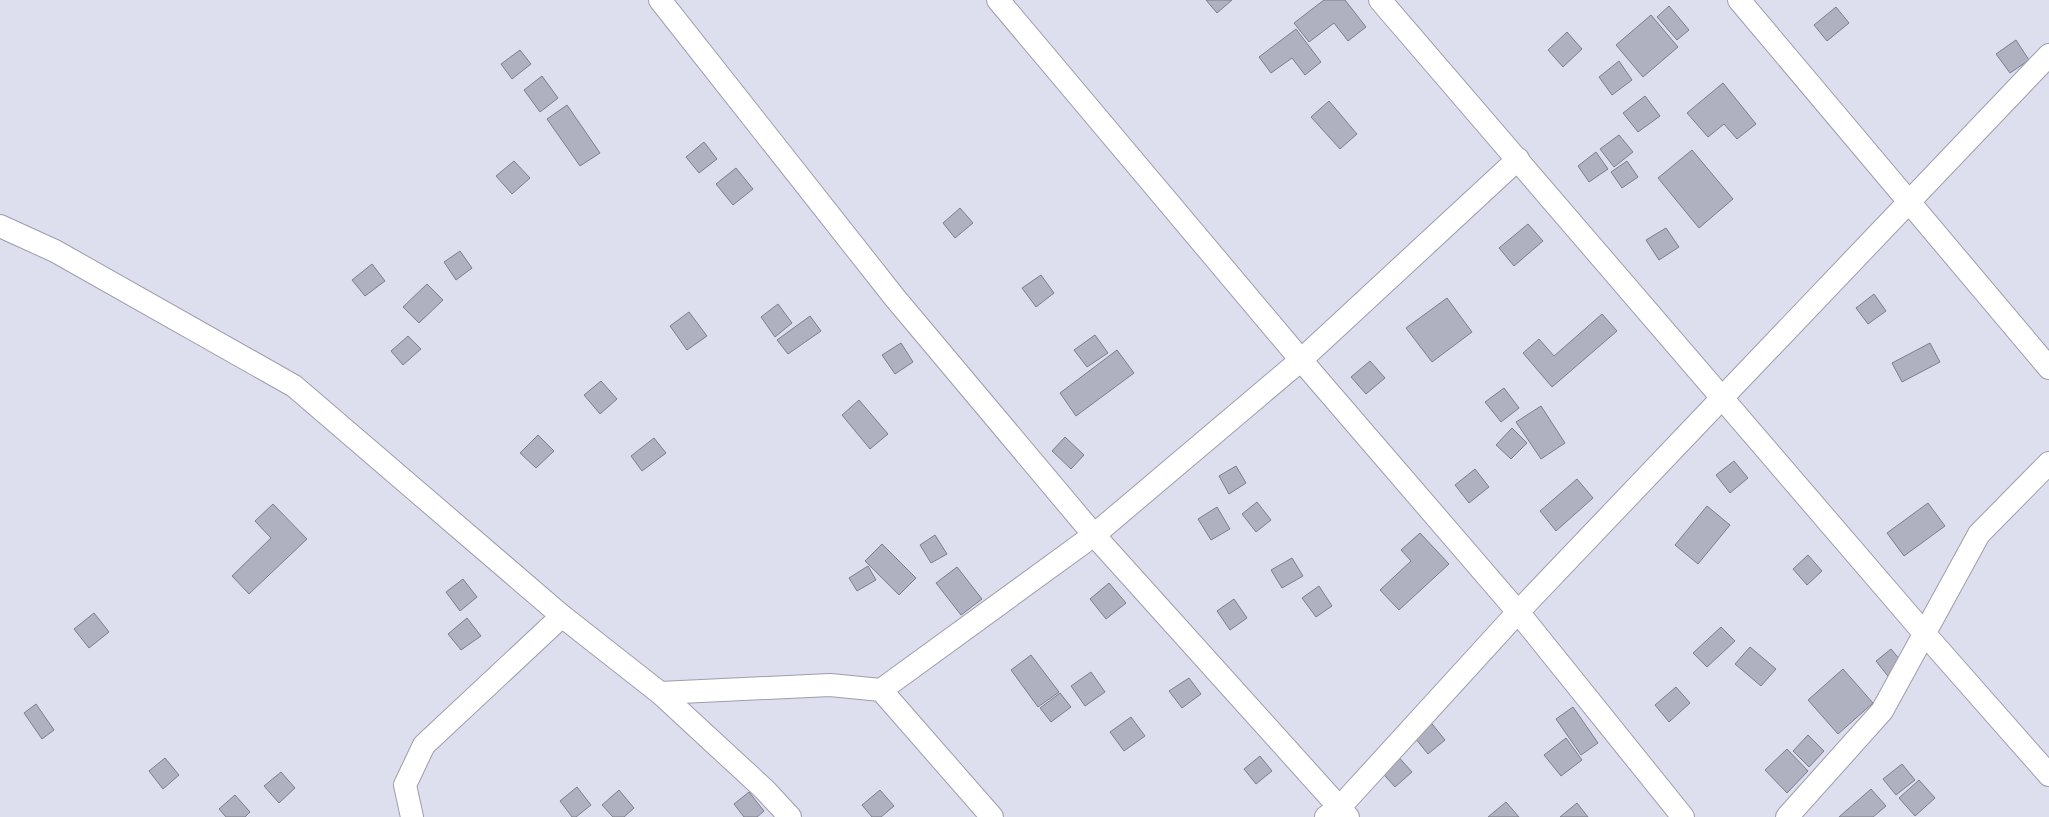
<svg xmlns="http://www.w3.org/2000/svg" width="2049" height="817" font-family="Barlow,sans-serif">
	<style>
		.building { fill: #b0b1c0; stroke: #7d7e8b }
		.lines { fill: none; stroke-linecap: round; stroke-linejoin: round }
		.minor-casing { stroke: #9c9eac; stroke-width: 24 }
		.minor { stroke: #fff; stroke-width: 22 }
	</style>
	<rect width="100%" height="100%" fill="#dedfee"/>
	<g class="building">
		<polygon points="1206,0 1232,0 1217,13"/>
		<polygon points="1324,0 1345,0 1366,27 1348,41 1334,23 1309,42 1294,23"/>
		<polygon points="1669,6 1689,30 1677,40 1657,17"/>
		<polygon points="1836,7 1849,23 1827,41 1814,25"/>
		<polygon points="1651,15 1678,47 1643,77 1616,45"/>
		<polygon points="1296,29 1321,62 1305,75 1292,58 1271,73 1259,57"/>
		<polygon points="1567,32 1582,49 1563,67 1548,50"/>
		<polygon points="2016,40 2029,60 2010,73 1996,54"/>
		<polygon points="520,50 531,64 512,79 501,64"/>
		<polygon points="1619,61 1632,80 1612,95 1599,77"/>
		<polygon points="542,76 558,98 540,112 524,90"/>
		<polygon points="1723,83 1756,124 1737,139 1724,124 1708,137 1687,113"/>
		<polygon points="1645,96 1660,116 1638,132 1623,113"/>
		<polygon points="1329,101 1357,134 1340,149 1311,117"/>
		<polygon points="567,105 600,153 580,166 547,119"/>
		<polygon points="1619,135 1633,152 1614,167 1600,149"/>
		<polygon points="704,142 717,159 699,173 686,157"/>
		<polygon points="1692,150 1733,199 1699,228 1658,178"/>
		<polygon points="1596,152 1608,169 1589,182 1578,166"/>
		<polygon points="514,161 530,178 512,194 496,176"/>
		<polygon points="1627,161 1638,177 1622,188 1611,172"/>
		<polygon points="736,168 753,189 733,205 716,184"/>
		<polygon points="960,208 973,223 955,238 943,223"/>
		<polygon points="1528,224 1543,241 1514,266 1499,248"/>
		<polygon points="1666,228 1679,247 1659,260 1646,240"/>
		<polygon points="460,251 472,268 456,280 444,262"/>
		<polygon points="372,264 385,281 365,296 352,280"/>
		<polygon points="1041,275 1054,293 1036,307 1022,288"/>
		<polygon points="427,284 443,300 419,323 403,307"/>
		<polygon points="1874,294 1886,311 1868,324 1856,308"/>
		<polygon points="1447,298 1472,332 1432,362 1406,328"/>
		<polygon points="778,304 792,323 775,337 761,317"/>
		<polygon points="689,312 707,336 687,350 670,326"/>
		<polygon points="1602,314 1617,331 1552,387 1523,353 1539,339 1554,356"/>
		<polygon points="810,316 821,331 788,354 777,340"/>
		<polygon points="1095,335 1108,353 1087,367 1074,350"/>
		<polygon points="408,336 421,349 403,365 391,351"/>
		<polygon points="901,343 913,362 895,374 882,355"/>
		<polygon points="1930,343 1940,362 1902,382 1892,363"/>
		<polygon points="1117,350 1134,373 1076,416 1060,393"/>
		<polygon points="1370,361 1385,378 1366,394 1351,377"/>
		<polygon points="601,381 617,399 600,414 584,395"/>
		<polygon points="1504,388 1519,408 1501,422 1485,402"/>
		<polygon points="859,400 888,434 870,449 842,415"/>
		<polygon points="1541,406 1565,443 1541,459 1516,422"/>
		<polygon points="1512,428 1527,443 1511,459 1496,445"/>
		<polygon points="538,435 554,451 536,468 520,453"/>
		<polygon points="1065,437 1084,455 1071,469 1052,451"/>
		<polygon points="654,438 666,453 642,471 631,456"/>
		<polygon points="1734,461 1748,478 1730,493 1716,475"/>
		<polygon points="1236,466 1246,483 1229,494 1219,476"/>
		<polygon points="1475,469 1489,487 1469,503 1455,485"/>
		<polygon points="1577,479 1593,498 1556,531 1540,511"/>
		<polygon points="1257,502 1271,520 1256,532 1242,514"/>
		<polygon points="1928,503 1945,526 1904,556 1887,533"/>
		<polygon points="273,504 307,539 249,594 232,576 271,538 255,521"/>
		<polygon points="1707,506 1730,525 1698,564 1675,545"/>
		<polygon points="1217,507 1230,529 1211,540 1198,519"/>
		<polygon points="1420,533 1449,564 1399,610 1380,590 1411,561 1401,550"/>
		<polygon points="935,535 947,554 931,563 920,545"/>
		<polygon points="882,544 916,578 899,595 865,561"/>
		<polygon points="1808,555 1822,571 1807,585 1793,569"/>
		<polygon points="1292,558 1303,576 1282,588 1271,570"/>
		<polygon points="868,566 876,580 857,591 849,578"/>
		<polygon points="957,567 982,599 961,615 936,583"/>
		<polygon points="463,579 477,597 460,611 446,592"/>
		<polygon points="1109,583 1126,603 1106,619 1090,599"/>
		<polygon points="1319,586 1332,606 1316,617 1302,598"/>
		<polygon points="1234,599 1247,618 1230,630 1217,611"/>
		<polygon points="94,613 109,632 89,648 74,629"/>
		<polygon points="467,618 481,636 461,650 448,634"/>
		<polygon points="1721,627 1735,641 1707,667 1693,653"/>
		<polygon points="1750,647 1776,669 1761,686 1735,664"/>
		<polygon points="1891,649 1906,667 1891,680 1876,661"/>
		<polygon points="1031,655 1059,692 1038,707 1011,670"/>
		<polygon points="1843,669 1873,703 1838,734 1808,700"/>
		<polygon points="1091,672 1105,692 1085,706 1071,686"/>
		<polygon points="1189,678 1201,694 1182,708 1169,691"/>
		<polygon points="1676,687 1690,703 1669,722 1655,705"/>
		<polygon points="1060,693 1071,707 1051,722 1040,708"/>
		<polygon points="36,704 54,730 42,739 24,713"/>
		<polygon points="1573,707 1598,743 1581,755 1556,719"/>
		<polygon points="1131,717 1145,736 1124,751 1110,732"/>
		<polygon points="1428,719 1445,740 1428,754 1411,733"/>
		<polygon points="1808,735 1824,751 1809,767 1793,751"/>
		<polygon points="1566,738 1582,760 1561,776 1544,755"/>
		<polygon points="1787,749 1808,771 1787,793 1765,770"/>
		<polygon points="1395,753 1412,772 1395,787 1378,768"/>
		<polygon points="1260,756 1272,771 1256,784 1244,769"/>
		<polygon points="165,758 179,775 163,789 149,771"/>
		<polygon points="1902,764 1915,780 1896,795 1883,779"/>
		<polygon points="281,772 295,788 279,803 264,786"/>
		<polygon points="1919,780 1935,798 1915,816 1899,798"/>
		<polygon points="577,787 591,805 576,817 572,817 560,801"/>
		<polygon points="1871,789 1886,806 1873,817 1839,817"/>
		<polygon points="619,790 634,808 624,817 613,817 602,805"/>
		<polygon points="880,790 894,806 881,817 872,817 862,805"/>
		<polygon points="749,792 764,811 757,817 744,817 734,804"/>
		<polygon points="235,795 250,812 245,817 226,817 219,809"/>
		<polygon points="1506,802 1519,817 1488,817"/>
		<polygon points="1577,803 1588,817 1560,817"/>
	</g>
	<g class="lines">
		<defs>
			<g id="minor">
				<polyline points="660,0 895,298 1094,535 1348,817"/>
				<polyline points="998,0 1301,360 1518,612 1683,817"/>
				<polyline points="1380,0 1924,633 2049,775"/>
				<polyline points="1739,0 2049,368"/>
				<polyline points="0,226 55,251 294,386 562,616 660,693 765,790 790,817"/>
				<polyline points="881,690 1094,535 1301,360 1518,159"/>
				<polyline points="660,693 830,685 881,690 992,817"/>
				<polyline points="412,817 405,785 424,745 562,616"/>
				<polyline points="1326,817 1340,807 1518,612 2049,55"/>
				<polyline points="1787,817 1882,711 1979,534 2049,463"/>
			</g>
		</defs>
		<use href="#minor" class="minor-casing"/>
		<use href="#minor" class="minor"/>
	</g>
</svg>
